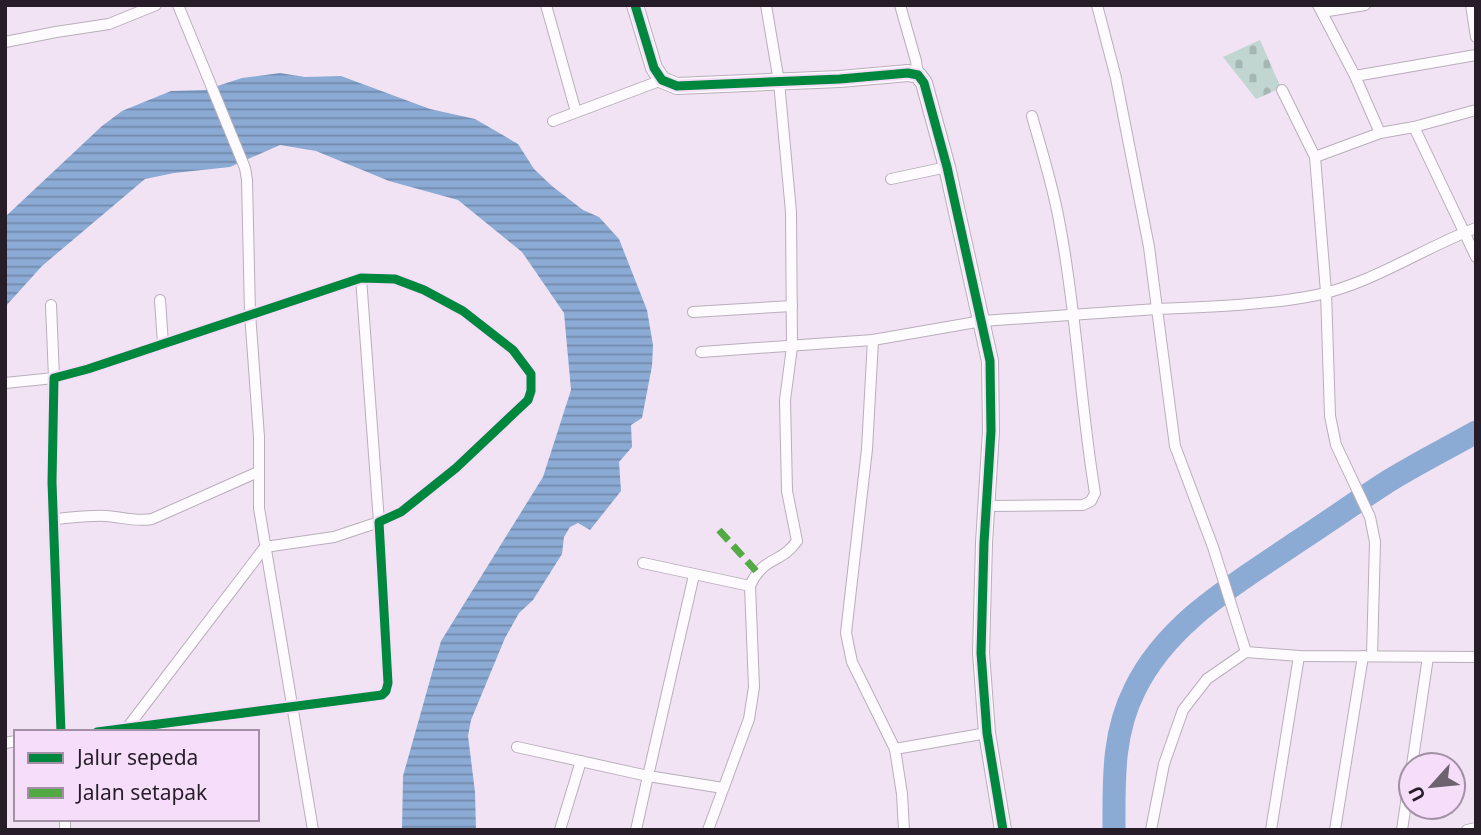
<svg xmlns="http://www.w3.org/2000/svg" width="1481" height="835" font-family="'Noto Sans',sans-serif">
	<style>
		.cemetery { fill: url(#cemetery-stones) }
		.water { fill: url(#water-rules) }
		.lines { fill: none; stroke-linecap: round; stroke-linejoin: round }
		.river { stroke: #8baad4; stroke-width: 23 }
		.street-casing { stroke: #b9aebb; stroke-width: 12 }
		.secondary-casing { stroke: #b9aebb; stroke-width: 18 }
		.street { stroke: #fdfbfd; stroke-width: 10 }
		.secondary { stroke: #fdfbfd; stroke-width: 16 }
		.quiet { stroke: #53a944; stroke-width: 7; stroke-dasharray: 14 7; stroke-linecap: butt }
		.cycleway-casing { stroke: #f6ddfa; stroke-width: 13 }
		.cycleway { stroke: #00873e; stroke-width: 9 }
	</style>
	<defs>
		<pattern id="cemetery-stones" width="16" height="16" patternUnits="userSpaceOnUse" patternTransform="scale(1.75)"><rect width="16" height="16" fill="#c1d6d0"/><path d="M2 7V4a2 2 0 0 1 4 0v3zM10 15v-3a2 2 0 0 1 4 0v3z" fill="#a6b7b3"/></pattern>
		<pattern id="water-rules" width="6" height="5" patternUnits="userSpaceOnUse" patternTransform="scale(1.75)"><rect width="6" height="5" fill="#8baad4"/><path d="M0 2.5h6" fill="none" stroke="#718aac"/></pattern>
	</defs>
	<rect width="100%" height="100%" fill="#f1e3f4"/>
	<polygon class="cemetery" points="1260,40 1281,88 1256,99 1223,57"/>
	<polygon class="water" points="280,73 305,77 341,76 430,109 475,119 518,144 534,169 552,186 583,210 599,217 619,239 647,310 653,345 652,366 642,418 631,425 632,447 619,462 621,491 590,530 578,523 570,527 564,537 562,554 533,600 519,613 505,638 471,720 468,736 475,792 476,830 402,830 403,776 441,641 543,477 571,390 564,313 522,252 458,200 389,181 316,151 280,145 230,167 174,173 145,179 42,266 5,307 5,217 102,126 122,111 171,91 205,90 242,78"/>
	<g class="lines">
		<path class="river" d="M 1114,830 C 1114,781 1112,734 1135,689 C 1168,622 1234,585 1294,544 C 1325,524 1356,502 1387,482 C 1416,464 1446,449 1476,432"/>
		<defs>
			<g id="street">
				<polyline points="178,5 245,168 247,180 250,313 259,437 259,508 313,830"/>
				<polyline points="546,5 576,112"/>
				<polyline points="900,5 916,61 918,75"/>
				<polyline points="1471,5 1476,37"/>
				<polyline points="1322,12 1365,5"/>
				<polyline points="5,42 56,32 109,24 156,5"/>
				<polyline points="1355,76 1476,55"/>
				<polyline points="1282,90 1315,157 1380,133 1355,76 1318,5"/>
				<polyline points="553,121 662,80"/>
				<polyline points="1414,127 1476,257"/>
				<polyline points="1380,133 1414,127 1476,110"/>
				<polyline points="1315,157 1326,292 1330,416 1336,445 1370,517 1375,542 1372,656"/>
				<polyline points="891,179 947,167"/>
				<polyline points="160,300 163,344"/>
				<polyline points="693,312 792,306"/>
				<polyline points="873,340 867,449 846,633 852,662 895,749 902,794 904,830"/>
				<polyline points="701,352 873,340 982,321 1157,309 1149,247 1116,78 1097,5"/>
				<polyline points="5,383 54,378 51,305"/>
				<path d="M 986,506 L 1083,505 L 1091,501 L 1095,493 C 1080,404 1077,314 1060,226 C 1054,189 1042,152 1032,116"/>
				<path d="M 54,519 C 71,518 88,515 106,516 C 122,517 135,522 152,519 L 258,472"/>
				<polyline points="643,563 750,586"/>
				<polyline points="694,575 648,776 723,788"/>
				<path d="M 1246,652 L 1213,547 L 1175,446 L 1157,309 C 1208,307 1267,305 1317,295 C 1373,283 1423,248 1476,228"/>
				<polyline points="127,728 265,547 334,537 379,522 361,278"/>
				<polyline points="61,732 52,482 54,378 88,369 361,278 395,279 424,290 463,311 513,350 531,374 531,391 528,400 456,468 401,512 379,522 388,683 386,691 382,695 97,732"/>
				<polyline points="5,743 16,741"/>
				<polyline points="517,747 648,776 636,830"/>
				<polyline points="895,749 987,733"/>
				<polyline points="1412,765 1428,657"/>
				<polyline points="65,819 65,830"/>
				<polyline points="560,830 581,761"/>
				<path d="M 708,830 L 749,719 L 754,687 L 750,586 C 763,556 781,564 797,541 L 787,491 L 785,400 L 792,347 L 791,212 L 779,82 L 766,5"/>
				<polyline points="1151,830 1164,764 1183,710 1207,679 1246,652 1299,656 1476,657"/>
				<polyline points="1271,830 1299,656"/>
				<polyline points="1335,830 1363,656"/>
				<polyline points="1402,830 1411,769"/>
				<polyline points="1467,830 1476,828"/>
			</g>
			<polyline id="secondary" points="635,5 654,68 662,80 677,86 840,79 908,73 918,75 924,83 947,167 990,361 991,431 984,543 981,653 987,733 1003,830"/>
		</defs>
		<use href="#street" class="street-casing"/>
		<use href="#secondary" class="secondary-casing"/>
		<use href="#street" class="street"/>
		<use href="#secondary" class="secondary"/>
		<polyline class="quiet" points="719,530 756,571"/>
		<defs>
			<g id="cycleway">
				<polyline points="635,5 654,68 662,80 677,86 840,79 908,73 918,75 924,83 947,167 990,361 991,431 984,543 981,653 987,733 1003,830"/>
				<polyline points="61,732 52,482 54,378 88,369 361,278 395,279 424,290 463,311 513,350 531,374 531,391 528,400 456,468 401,512 379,522 388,683 386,691 382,695 97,732"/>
			</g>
		</defs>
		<use href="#cycleway" class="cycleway-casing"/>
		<use href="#cycleway" class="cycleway"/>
	</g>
	<rect width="1481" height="835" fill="none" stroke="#261d28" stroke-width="14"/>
	<rect x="14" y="730" width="245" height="91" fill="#f6ddfa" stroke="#a390a6" stroke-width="2"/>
	<rect x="28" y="753" width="35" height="10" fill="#00873e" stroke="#a390a6" stroke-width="2"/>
	<text x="77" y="765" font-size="21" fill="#261d28">Jalur sepeda</text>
	<rect x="28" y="788" width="35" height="10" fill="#53a944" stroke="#a390a6" stroke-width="2"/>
	<text x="77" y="800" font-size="21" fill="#261d28">Jalan setapak</text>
	<g transform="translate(1432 786) rotate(243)"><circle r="33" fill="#f6ddfa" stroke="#a390a6" stroke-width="2"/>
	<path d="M0-5L12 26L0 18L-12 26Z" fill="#6d626f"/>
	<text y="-10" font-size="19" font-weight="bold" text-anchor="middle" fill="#261d28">U</text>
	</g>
</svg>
